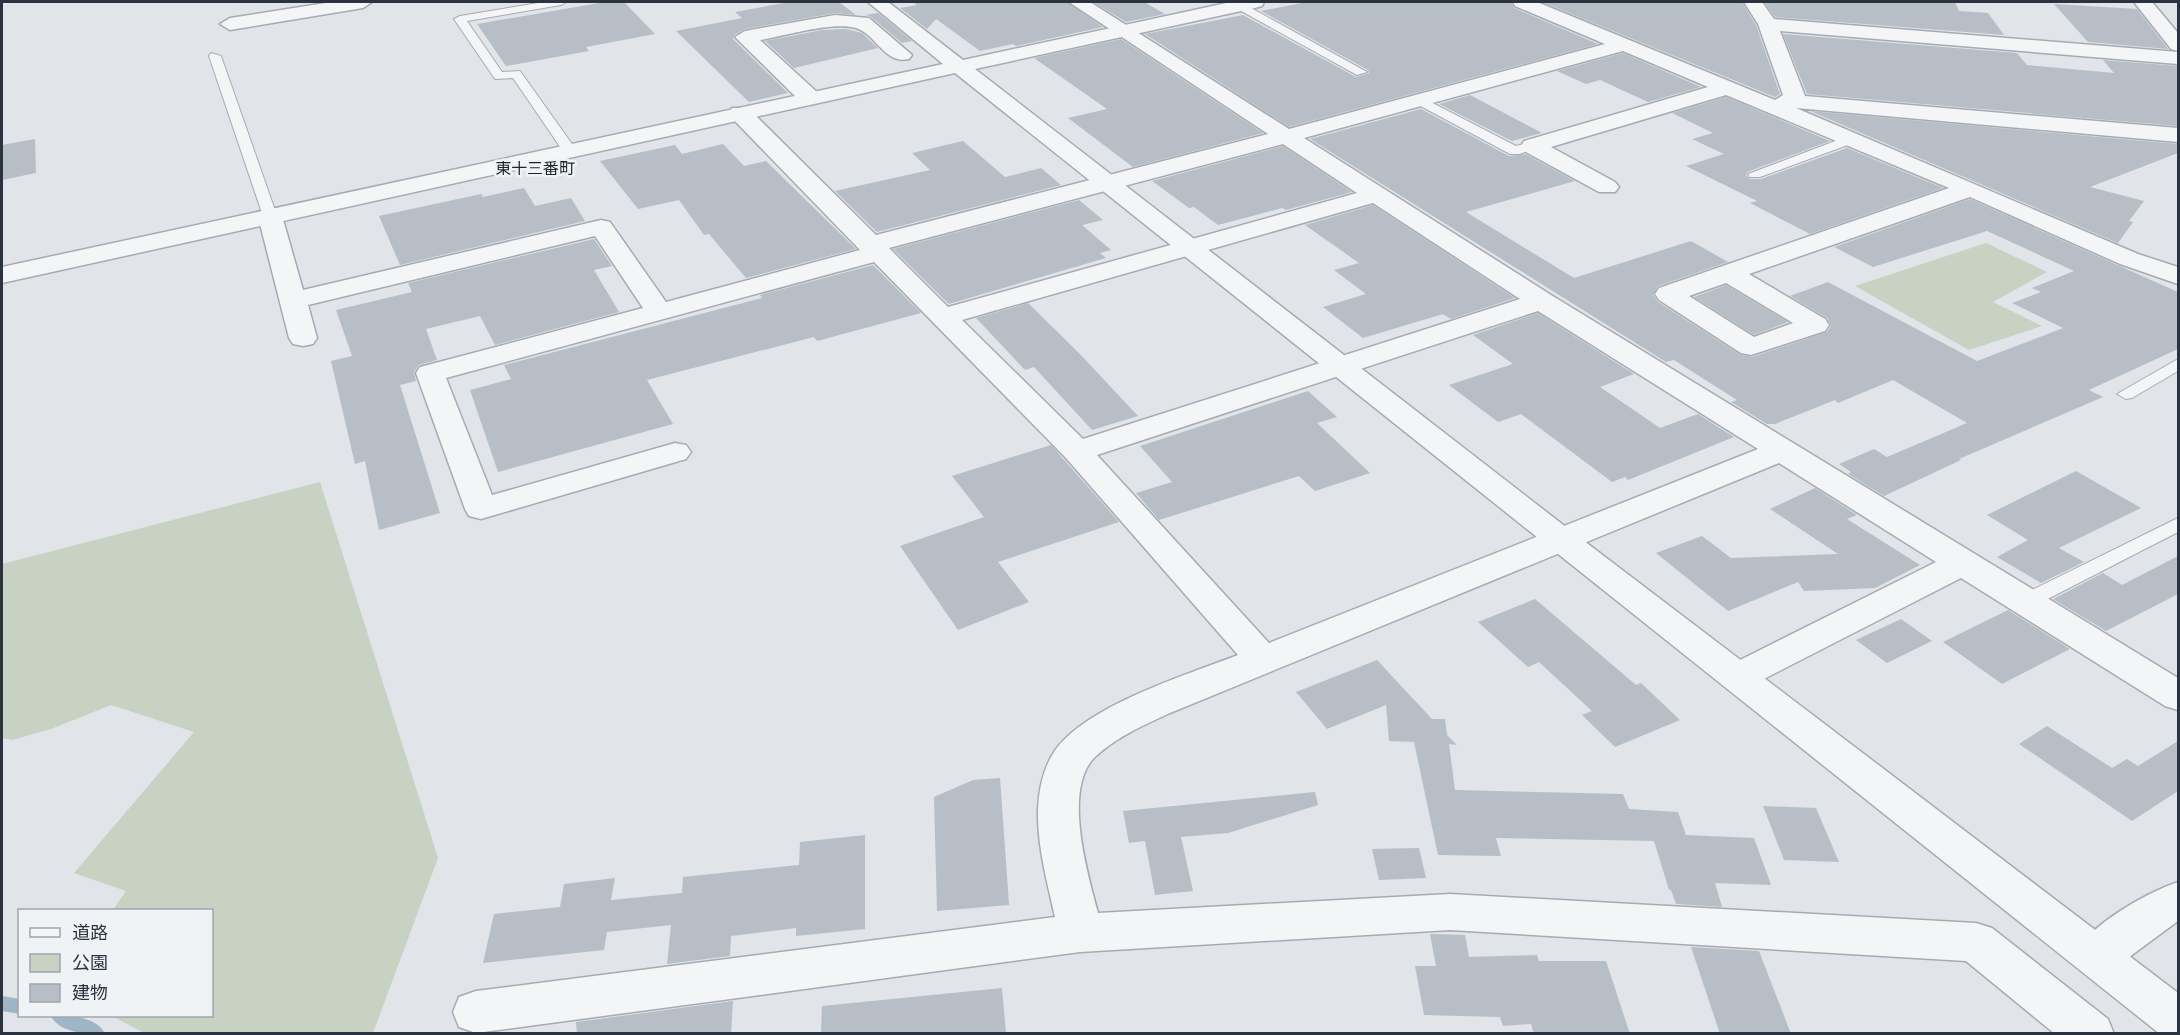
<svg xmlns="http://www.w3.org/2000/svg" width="2180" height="1035" font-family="Manrope,'Noto Sans JP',sans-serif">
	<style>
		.green { fill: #c8d2c2 }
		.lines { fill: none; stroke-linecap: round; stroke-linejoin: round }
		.stream { fill: #9eb5c6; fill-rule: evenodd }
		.building { fill: #b8bec5 }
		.service-casing { stroke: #a6abb3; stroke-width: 2 }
		.minor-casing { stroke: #a6abb3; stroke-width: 3 }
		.tertiary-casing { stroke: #a6abb3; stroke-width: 3 }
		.service { fill: #f3f5f7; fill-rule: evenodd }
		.minor { fill: #f3f5f7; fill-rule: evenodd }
		.tertiary { fill: #f3f5f7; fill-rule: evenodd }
		.labels { text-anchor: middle; stroke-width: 5; stroke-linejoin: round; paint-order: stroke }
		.far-quarter-label { font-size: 16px; fill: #1c2430; stroke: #f0f3f6 }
	</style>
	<rect width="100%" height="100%" fill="#e1e4e9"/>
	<g class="green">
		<polygon points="1986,243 2047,272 1993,302 2042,326 1969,350 1855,286"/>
		<polygon points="320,482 438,858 373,1033 144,1033 112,1016 212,1016 212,910 113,910 126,891 74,873 194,732 111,705 51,729 12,740 2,738 2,564"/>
	</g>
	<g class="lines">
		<g class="stream">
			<polygon points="2,996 20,999 20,1014 2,1011"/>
			<path d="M 51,1016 C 67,1014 98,1017 105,1034 C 89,1034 60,1034 51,1016 Z"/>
		</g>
	</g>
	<g class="building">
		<polygon points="605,2 624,2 655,34 586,47 589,51 506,66 477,24"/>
		<polygon points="789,2 839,2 856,15 835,13 745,29 734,35 733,39 788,93 749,102 676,31 742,18 735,12"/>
		<polygon points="913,2 1067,2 1103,27 1016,46 1013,44 980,51 936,19 927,29 900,8 917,5"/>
		<polygon points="1093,2 1144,2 1165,14 1126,22"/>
		<polygon points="1307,2 1511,2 1514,8 1598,44 1289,127 1145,34 1243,15 1356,77 1369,73 1368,70 1261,11"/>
		<polygon points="1542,2 1742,2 1756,25 1780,94 1775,97"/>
		<polygon points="1764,2 1955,2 1959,11 1988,13 2004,35 1775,17"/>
		<polygon points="2054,4 2137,9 2168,49 2088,42"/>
		<polygon points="878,13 912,41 902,43 870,16 865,15"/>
		<polygon points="846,29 862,33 878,48 794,68 765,41 822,30"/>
		<polygon points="1783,34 2017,53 2027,65 2114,73 2103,60 2178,66 2178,126 1807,94"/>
		<polygon points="1121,39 1263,133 1133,167 1068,118 1107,109 1034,58"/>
		<polygon points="1623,53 1701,87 1648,102 1600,80 1586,84 1557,71"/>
		<polygon points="1470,95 1542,133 1512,141 1439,104"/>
		<polygon points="1726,97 1830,141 1747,172 1746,175 1750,179 1761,179 1847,148 1943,188 1810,234 1750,203 1757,201 1686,166 1724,154 1692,139 1713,133 1672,113"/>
		<polygon points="1421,109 1509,156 1525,154 1575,181 1466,212 1574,278 1691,241 1728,262 1658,286 1653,295 1658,302 1741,355 1752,357 1827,332 1831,326 1827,318 1790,296 1828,282 1977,361 2063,328 2012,303 2041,292 2032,288 2074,271 1987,231 1873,267 1834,247 1970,199 2178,292 2178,349 2089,390 2103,397 1959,459 1961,460 1884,496 1848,474 1851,472 1839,464 1874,449 1887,457 1967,423 1893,380 1838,403 1835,400 1775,424 1767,424 1731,402 1737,400 1674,360 1666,362 1310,139"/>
		<polygon points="1810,111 2178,144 2178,153 2090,187 2144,201 2129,221 2133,222 2118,243"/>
		<polygon points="35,139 36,173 2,180 2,145"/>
		<polygon points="963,141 1005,177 1041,168 1061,185 877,232 835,191 930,170 912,153"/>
		<polygon points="723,144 744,166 766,161 856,249 746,278 709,234 704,235 679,200 638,209 600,161 675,145 682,154"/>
		<polygon points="1283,146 1352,192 1286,210 1282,208 1218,225 1194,207 1189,208 1152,181"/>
		<polygon points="524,188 535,206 571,198 585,221 400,265 379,216 481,194 483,197"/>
		<polygon points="1079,200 1103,220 1082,225 1111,250 1100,253 1106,258 949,304 893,249"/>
		<polygon points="1373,205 1515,298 1451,319 1443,314 1363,338 1323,307 1366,294 1334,270 1359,263 1305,225"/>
		<polygon points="594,239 612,266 594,270 619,312 495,345 480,316 426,329 437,360 419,365 414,372 416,381 400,385 440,513 379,530 365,461 355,464 331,361 352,356 336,310 412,292 408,283"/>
		<polygon points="873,265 921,313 817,341 814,337 647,380 673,424 498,472 470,390 511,379 504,365 762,298 760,295"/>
		<polygon points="1726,285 1788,322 1754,335 1694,297"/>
		<polygon points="1028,303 1079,353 1138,416 1092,430 1034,367 1025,370 976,318"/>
		<polygon points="1538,313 1634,374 1600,387 1660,428 1698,414 1734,437 1628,480 1625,477 1612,482 1521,414 1498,422 1449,385 1513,364 1473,335"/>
		<polygon points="1308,391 1337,417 1317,423 1370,473 1315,491 1299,476 1159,520 1136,493 1172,482 1140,446"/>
		<polygon points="1051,445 1119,522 998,562 1029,602 958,630 900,546 984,517 952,476"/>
		<polygon points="2076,471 2141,508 2059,548 2084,562 2041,583 1997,557 2028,540 1987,515"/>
		<polygon points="1815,488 1857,515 1847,519 1920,565 1875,588 1804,591 1798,582 1728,611 1656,553 1702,536 1731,558 1838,554 1770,509"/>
		<polygon points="2178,556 2178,594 2106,631 2053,599 2103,573 2122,585"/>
		<polygon points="1535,599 1636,685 1641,683 1680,720 1615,747 1582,715 1592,711 1539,662 1528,667 1478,622"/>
		<polygon points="2008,610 2070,649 2002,684 1943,642"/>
		<polygon points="1901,619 1932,641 1887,663 1856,640"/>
		<polygon points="1377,660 1432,719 1445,719 1447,735 1457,745 1449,744 1455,790 1623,794 1629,809 1678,812 1686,835 1754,838 1771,885 1715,883 1722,907 1676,904 1671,890 1669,890 1654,841 1496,838 1501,856 1438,855 1414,742 1389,741 1386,705 1327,729 1296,692"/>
		<polygon points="2047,726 2112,768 2127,759 2138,766 2178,741 2178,791 2132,821 2019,744"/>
		<polygon points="1000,778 1009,905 937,911 934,797 973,780"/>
		<polygon points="1315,792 1318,805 1228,833 1181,837 1193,891 1155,895 1145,841 1129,843 1123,811"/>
		<polygon points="1763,806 1816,808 1839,862 1784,860"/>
		<polygon points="865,835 865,929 796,936 796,928 731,936 730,956 667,964 671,925 607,932 604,950 483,963 494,914 560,907 564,884 615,878 611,900 682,893 683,877 799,865 800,842"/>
		<polygon points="1419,848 1426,878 1379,880 1372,849"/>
		<polygon points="1430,934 1465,935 1469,957 1537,955 1539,961 1606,961 1630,1034 1534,1034 1531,1024 1503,1026 1500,1017 1424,1015 1415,966 1436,966"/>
		<polygon points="1691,947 1759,951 1791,1034 1720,1034"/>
		<polygon points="1002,988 1006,1034 821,1034 822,1006"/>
		<polygon points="733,1001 731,1034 577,1034 576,1022"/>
	</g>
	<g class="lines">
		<defs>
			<g id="service">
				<polygon points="544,2 566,2 561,5 467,21 502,72 520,71 577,151 570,155 565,154 513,78 495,79 454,19 460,16"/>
				<polygon points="1234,3 1242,3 1367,72 1357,75 1234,7"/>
				<polygon points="211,53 221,56 277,216 275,219 270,220 263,216 209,56"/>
				<polygon points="1419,96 1516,146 1532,142 1539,146 1520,154 1510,154 1415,103 1413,100"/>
				<polygon points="1851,135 1856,136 1856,142 1760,177 1750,177 1748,174"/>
				<polygon points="2178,359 2178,371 2132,398 2126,399 2117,394"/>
				<polygon points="2178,518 2178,532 2032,607 2018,607 2015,602 2018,597"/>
			</g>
			<g id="minor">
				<polygon points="332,2 372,2 363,8 230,30 220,24 230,18"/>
				<path d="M 1069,2 L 1090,2 L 1289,129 L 1605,44 L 1515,6 L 1513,2 L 1537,2 L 1775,100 L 1783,95 L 1758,24 L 1744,2 L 1762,2 L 1774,19 L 2178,52 L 2178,64 L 1780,31 L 1805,96 L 2178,128 L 2178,142 L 1796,108 L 2138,254 L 2178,267 L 2178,284 L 2120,264 L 1970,197 L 1749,274 L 1825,319 L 1829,325 L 1825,331 L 1751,355 L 1741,353 L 1659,300 L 1655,294 L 1659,288 L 1949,188 L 1726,95 L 1551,147 L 1615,182 L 1619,187 L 1615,192 L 1599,192 L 1524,151 L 1521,146 L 1524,141 L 1708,87 L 1623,51 L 1304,138 L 1551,295 L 2178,678 L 2178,710 L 2165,706 L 1961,578 L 1752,685 L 1739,689 L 1726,685 L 1720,676 L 1726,667 L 1936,562 L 1779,463 L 1170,713 C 1144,725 1116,737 1095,757 C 1062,789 1088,875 1098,913 L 1450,894 L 1976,923 L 1992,928 L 2108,1019 L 2114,1034 L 2055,1034 L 1966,961 L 1450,930 L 1080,952 L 476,1033 L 459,1027 L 453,1012 L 459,997 L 476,991 L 1055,917 C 1047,882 1037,845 1038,809 C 1039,789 1043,769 1054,752 C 1085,706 1186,675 1238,655 L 1066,458 L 874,262 L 446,378 L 492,495 L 675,443 L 686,445 L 691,452 L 686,459 L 481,519 L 469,516 L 465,509 L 416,373 L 420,367 L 643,308 L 595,236 L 308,305 L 317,338 L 313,344 L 303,346 L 293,344 L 289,338 L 258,216 L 261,211 L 270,209 L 279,211 L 282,216 L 303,290 L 601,220 L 610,222 L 666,302 L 860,250 L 732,118 L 729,113 L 732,108 L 748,108 L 876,235 L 1268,134 ZM 1283,144 L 1357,193 L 948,307 L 889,248 ZM 1373,203 L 1520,299 L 1083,439 L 962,320 ZM 1726,283 L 1793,323 L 1754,337 L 1689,296 ZM 1538,311 L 1758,449 L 1269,643 L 1097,455 Z"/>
				<polygon points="2134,2 2152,2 2178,33 2178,51 2171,49"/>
				<path d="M 835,15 L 869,18 L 912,55 L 909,59 C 885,65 876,34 856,28 C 833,21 784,36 760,40 L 818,93 L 821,98 L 818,103 L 802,103 L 735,37 L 745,31 Z"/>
				<path d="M 2178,882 L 2178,921 L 2113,969 L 2097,974 L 2081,969 L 2074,955 C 2089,925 2146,893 2178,882 Z"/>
			</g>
			<polygon id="tertiary" points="868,2 888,2 963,60 1231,2 1264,2 1262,6 1255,8 975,69 1571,531 2178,993 2178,1034 2160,1034 955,73 2,283 2,267 943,64"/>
		</defs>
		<use href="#service" class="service-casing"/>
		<use href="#minor" class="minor-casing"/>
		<use href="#tertiary" class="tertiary-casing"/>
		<use href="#service" class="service"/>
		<use href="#minor" class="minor"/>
		<use href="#tertiary" class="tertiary"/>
	</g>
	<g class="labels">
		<g class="far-quarter-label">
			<text x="535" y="174">東十三番町</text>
		</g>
	</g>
	<rect width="2180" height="1035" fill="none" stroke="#2a333f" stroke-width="6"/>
	<rect x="18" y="909" width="195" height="108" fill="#f0f3f6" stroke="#a1a6ad" stroke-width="1.5"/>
	<rect x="30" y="928" width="30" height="9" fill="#f3f5f7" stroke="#a1a6ad" stroke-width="1.5"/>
	<text x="72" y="939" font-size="18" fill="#2a333f">道路</text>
	<rect x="30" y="954" width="30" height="18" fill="#c8d2c2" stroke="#a1a6ad" stroke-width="1.5"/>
	<text x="72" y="969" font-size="18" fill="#2a333f">公園</text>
	<rect x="30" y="984" width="30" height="18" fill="#b8bec5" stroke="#a1a6ad" stroke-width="1.5"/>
	<text x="72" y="999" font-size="18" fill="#2a333f">建物</text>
</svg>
